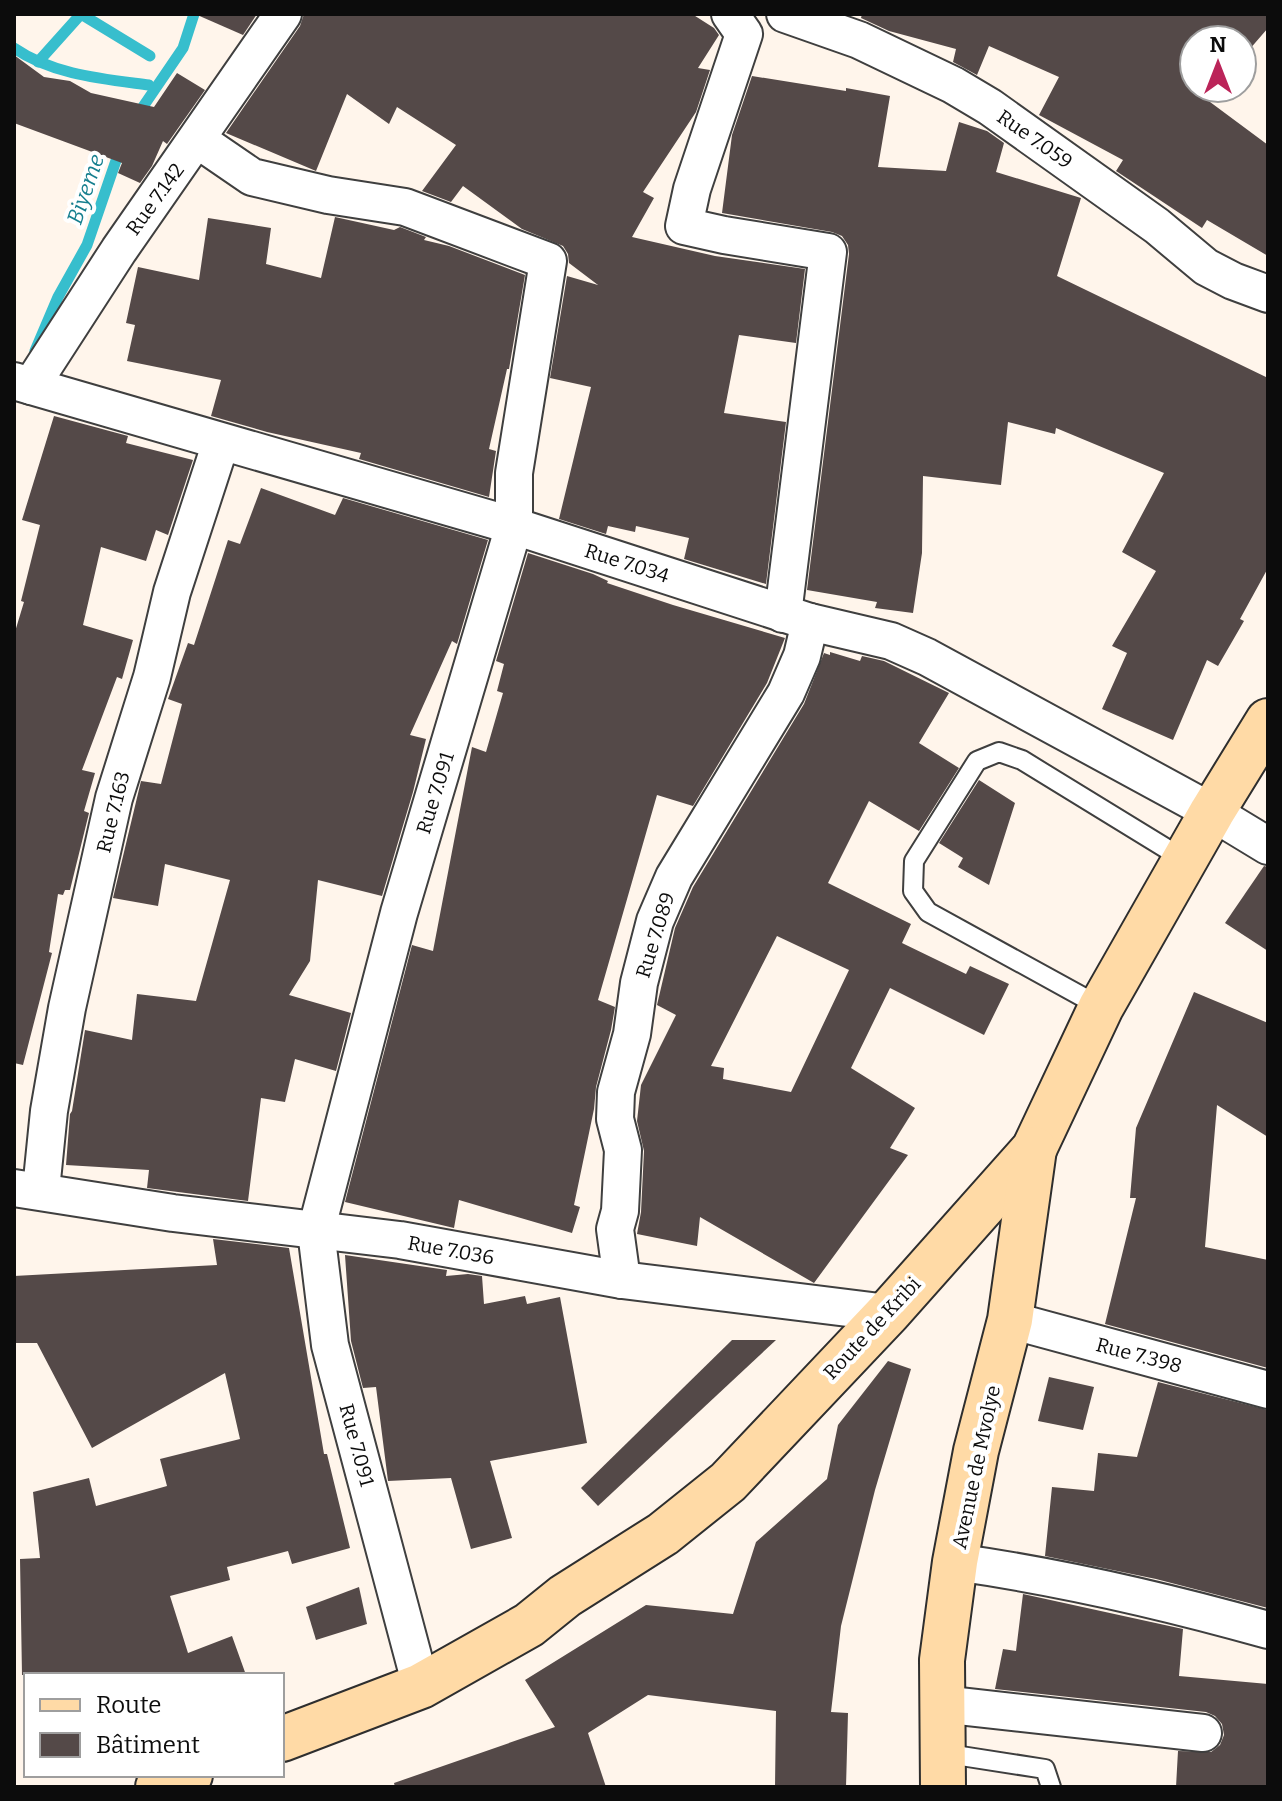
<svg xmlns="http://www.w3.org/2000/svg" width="1282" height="1801" font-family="Bitter,serif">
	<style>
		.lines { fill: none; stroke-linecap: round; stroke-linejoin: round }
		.stream { stroke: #37becd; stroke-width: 11 }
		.building { fill: #544948; fill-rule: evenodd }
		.lane-casing { stroke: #3f3f3f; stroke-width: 22 }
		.street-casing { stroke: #3f3f3f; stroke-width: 40 }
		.secondary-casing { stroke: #2e2e2e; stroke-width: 48 }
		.lane { stroke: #fff; stroke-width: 18 }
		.street { stroke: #fff; stroke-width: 36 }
		.secondary { stroke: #ffdaa6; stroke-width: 44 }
		.labels { text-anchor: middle; stroke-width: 8; stroke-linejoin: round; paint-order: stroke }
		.street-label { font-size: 20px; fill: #0c0c0c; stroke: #fff }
		.water-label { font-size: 22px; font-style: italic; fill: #167f8f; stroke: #fff }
	</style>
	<rect width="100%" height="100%" fill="#fff5eb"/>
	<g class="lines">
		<g class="stream">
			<polyline points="81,14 150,56"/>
			<path d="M 14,48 C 53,75 104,79 149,85"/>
			<polyline points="38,62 81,14"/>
			<polyline points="136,117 183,48 194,14"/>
			<polyline points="35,351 58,297 87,245 121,146"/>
		</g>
	</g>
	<g class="building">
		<polygon points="195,14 257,14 243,35"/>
		<polygon points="304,14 692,14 714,28 719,35 698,68 710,70 696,112 643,192 654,198 632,237 715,256 805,269 796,343 739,335 724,413 786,422 766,584 684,559 689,538 636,526 635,532 608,526 606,534 559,519 591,387 550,378 567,276 598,285 569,263 568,254 563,246 522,229 463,186 451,202 422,191 456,145 397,107 389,124 347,94 316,171 226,133 300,26"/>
		<polygon points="862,14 1268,14 1268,28 1242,58 1242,40 1194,40 1194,88 1216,88 1206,99 1268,145 1268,256 1207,220 1202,228 1116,171 1123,160 1039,115 1059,77 989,46 977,75 953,62 956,49 889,31 861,18"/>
		<polygon points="14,55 44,77 70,81 91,93 154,107 177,73 205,90 167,144 163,141 152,166 140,183 118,173 122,163 14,123"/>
		<polygon points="752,76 846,91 846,88 890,96 878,167 946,171 959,122 987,131 1004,143 996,172 1081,198 1057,276 1268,378 1268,568 1240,619 1244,621 1218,666 1207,660 1173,740 1102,709 1127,653 1112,646 1156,571 1122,552 1164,473 1056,428 1055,434 1008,422 1001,485 923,476 922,553 913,613 875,608 877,602 807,590 849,254 848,245 842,236 832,232 722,213 732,135"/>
		<polygon points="335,217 394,230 400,227 426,237 424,240 449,246 525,275 509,369 507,369 489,449 496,451 489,497 359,459 361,453 267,432 211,416 221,380 127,361 135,325 126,323 138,267 199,280 208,218 271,228 266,264 321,278"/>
		<polygon points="54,416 128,436 126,443 193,460 168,535 156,530 146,561 101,547 83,625 133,640 122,679 117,677 82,770 95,773 84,811 89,813 70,890 65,890 63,895 58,894 49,952 52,953 23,1065 14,1063 14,635 24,602 21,601 40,525 22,520"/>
		<polygon points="261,488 335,515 343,498 488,540 457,644 452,641 410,735 426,739 413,792 382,896 318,880 310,961 289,995 351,1013 336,1071 295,1059 285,1102 261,1098 248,1201 147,1188 149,1170 66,1165 70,1114 72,1111 85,1030 132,1040 137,994 196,1001 230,880 165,864 158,906 113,898 141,781 161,784 182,704 168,699 188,643 194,645 228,540 240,544"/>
		<polygon points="528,553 593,574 608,581 607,583 673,605 785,638 767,683 693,806 657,795 598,1000 615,1007 611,1030 596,1087 594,1109 574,1205 580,1207 572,1233 459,1200 454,1228 345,1202 412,945 433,951 472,747 486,752 503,693 497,691 504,664 496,661"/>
		<path d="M 830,652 L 860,661 L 862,656 L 884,661 L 949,693 L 919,743 L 959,768 L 919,831 L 869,801 L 828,883 L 911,924 L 902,943 L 966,974 L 970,966 L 1009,984 L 984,1035 L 890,988 L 851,1068 L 915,1108 L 890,1148 L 908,1155 L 814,1283 L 700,1217 L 697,1246 L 637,1234 L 641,1212 L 644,1151 L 637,1121 L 641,1085 L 676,1015 L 657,1005 L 675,928 L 693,887 L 804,704 L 824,653 L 830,655 ZM 777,936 L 849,970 L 791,1092 L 723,1079 L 724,1068 L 711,1066 Z"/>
		<polygon points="979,780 1015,803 989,885 958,867 963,858 939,843"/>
		<polygon points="1264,866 1268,867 1268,951 1225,923"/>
		<polygon points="1194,992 1268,1023 1268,1137 1217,1105 1205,1247 1268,1260 1268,1368 1105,1324 1136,1198 1130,1198 1136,1128"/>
		<polygon points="213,1239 289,1248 324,1454 327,1454 350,1548 292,1564 288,1551 227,1567 230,1580 170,1596 188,1653 232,1636 246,1675 22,1675 20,1559 40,1558 33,1492 89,1478 96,1506 167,1486 160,1459 240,1439 225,1373 92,1448 37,1343 14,1343 14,1276 217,1265"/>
		<polygon points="345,1255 447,1270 446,1276 468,1274 482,1276 484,1304 525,1296 527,1304 560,1297 587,1443 490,1461 512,1538 471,1549 451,1478 388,1481 376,1387 363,1388 351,1341"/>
		<polygon points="732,1340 776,1340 598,1506 581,1488"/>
		<polygon points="888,1361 911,1369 875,1490 841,1626 831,1712 848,1713 846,1787 775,1787 776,1711 648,1695 588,1733 606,1787 395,1787 394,1783 555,1727 525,1680 646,1605 733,1614 756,1542 827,1479 838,1425"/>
		<polygon points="1049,1377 1094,1387 1083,1430 1038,1421"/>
		<polygon points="1158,1382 1268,1410 1268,1608 1156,1579 1045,1556 1052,1487 1094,1491 1098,1453 1137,1457"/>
		<polygon points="359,1587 367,1624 316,1640 306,1607"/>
		<polygon points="1023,1594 1183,1629 1179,1676 1268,1684 1268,1787 1176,1787 1178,1751 1211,1752 1220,1745 1224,1735 1222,1724 1215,1716 1206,1712 995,1689 1003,1649 1016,1651"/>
	</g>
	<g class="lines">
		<defs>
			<g id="lane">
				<polyline points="1101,1007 928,912 913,891 914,861 977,761 999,752 1022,760 1185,860"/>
				<polyline points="942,1753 1045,1769 1051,1787"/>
			</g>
			<g id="street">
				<polyline points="730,14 744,34 692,189 684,226 724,235 828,252 783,614"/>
				<polyline points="785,14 859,40 953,85 990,107 1157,226 1206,267 1233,281 1268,294"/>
				<polyline points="198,140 252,177 328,195 405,207 548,261 514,473 514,526 399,913 316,1231 330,1345 421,1686"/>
				<polyline points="14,381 514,526 810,622 891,641 927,657 1212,812 1268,846"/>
				<polyline points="31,386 119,250 283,14"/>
				<polyline points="14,1188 173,1213 400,1240 622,1280 888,1313"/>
				<polyline points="41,1190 49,1111 67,1008 114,798 152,677 172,592 221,442"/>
				<polyline points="622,1280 615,1229 620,1211 623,1150 615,1119 616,1092 632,1034 639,983 655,921 674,877 786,693 802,656 810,622"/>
				<polyline points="1010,1320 1268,1390"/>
				<path d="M 955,1562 C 1061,1577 1165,1601 1268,1630"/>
				<polyline points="941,1704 1203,1733"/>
			</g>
			<g id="secondary">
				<polyline points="282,1739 421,1686 529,1625 565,1596 663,1534 728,1482 888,1313 1034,1149 1101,1007 1212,812 1268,721"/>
				<polyline points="158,1787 190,1775"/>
				<polyline points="943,1787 942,1660 955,1562 976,1451 1010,1320 1034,1149"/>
			</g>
		</defs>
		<use href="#lane" class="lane-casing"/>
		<use href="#street" class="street-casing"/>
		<use href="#secondary" class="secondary-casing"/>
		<use href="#lane" class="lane"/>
		<use href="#street" class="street"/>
		<use href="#secondary" class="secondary"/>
	</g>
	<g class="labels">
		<g class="street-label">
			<text transform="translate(1035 139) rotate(35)" y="7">Rue 7.059</text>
			<text transform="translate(155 199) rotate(-54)" y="7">Rue 7.142</text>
			<text transform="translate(627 563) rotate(18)" y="7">Rue 7.034</text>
			<text transform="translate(435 793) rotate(-73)" y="7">Rue 7.091</text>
			<text transform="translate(113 812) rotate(-76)" y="7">Rue 7.163</text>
			<text transform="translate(655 935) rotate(-73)" y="7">Rue 7.089</text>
			<text transform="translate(451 1250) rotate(10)" y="7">Rue 7.036</text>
			<text transform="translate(872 1328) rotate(-47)" y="7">Route de Kribi</text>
			<text transform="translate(1139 1355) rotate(15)" y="7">Rue 7.398</text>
			<text transform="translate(357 1445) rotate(75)" y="7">Rue 7.091</text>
			<text transform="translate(976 1467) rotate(-78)" y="7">Avenue de Mvolye</text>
		</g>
		<g class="water-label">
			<text transform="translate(85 189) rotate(-71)" y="8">Biyeme</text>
		</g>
	</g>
	<rect width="1282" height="1801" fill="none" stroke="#0c0c0c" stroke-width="32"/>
	<rect x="24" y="1673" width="260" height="104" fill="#ffffff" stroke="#9e9e9e" stroke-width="2"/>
	<rect x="40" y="1699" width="40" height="12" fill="#ffdaa6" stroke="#9e9e9e" stroke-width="2"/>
	<text x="96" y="1713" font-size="24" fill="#0c0c0c">Route</text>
	<rect x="40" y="1733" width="40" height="24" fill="#544948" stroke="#9e9e9e" stroke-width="2"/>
	<text x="96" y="1753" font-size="24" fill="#0c0c0c">Bâtiment</text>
	<g transform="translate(1218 64)"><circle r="38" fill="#ffffff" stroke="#9e9e9e" stroke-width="2"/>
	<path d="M0-6L14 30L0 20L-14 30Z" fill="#bb2459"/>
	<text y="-12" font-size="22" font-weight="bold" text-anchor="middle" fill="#0c0c0c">N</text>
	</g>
</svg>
